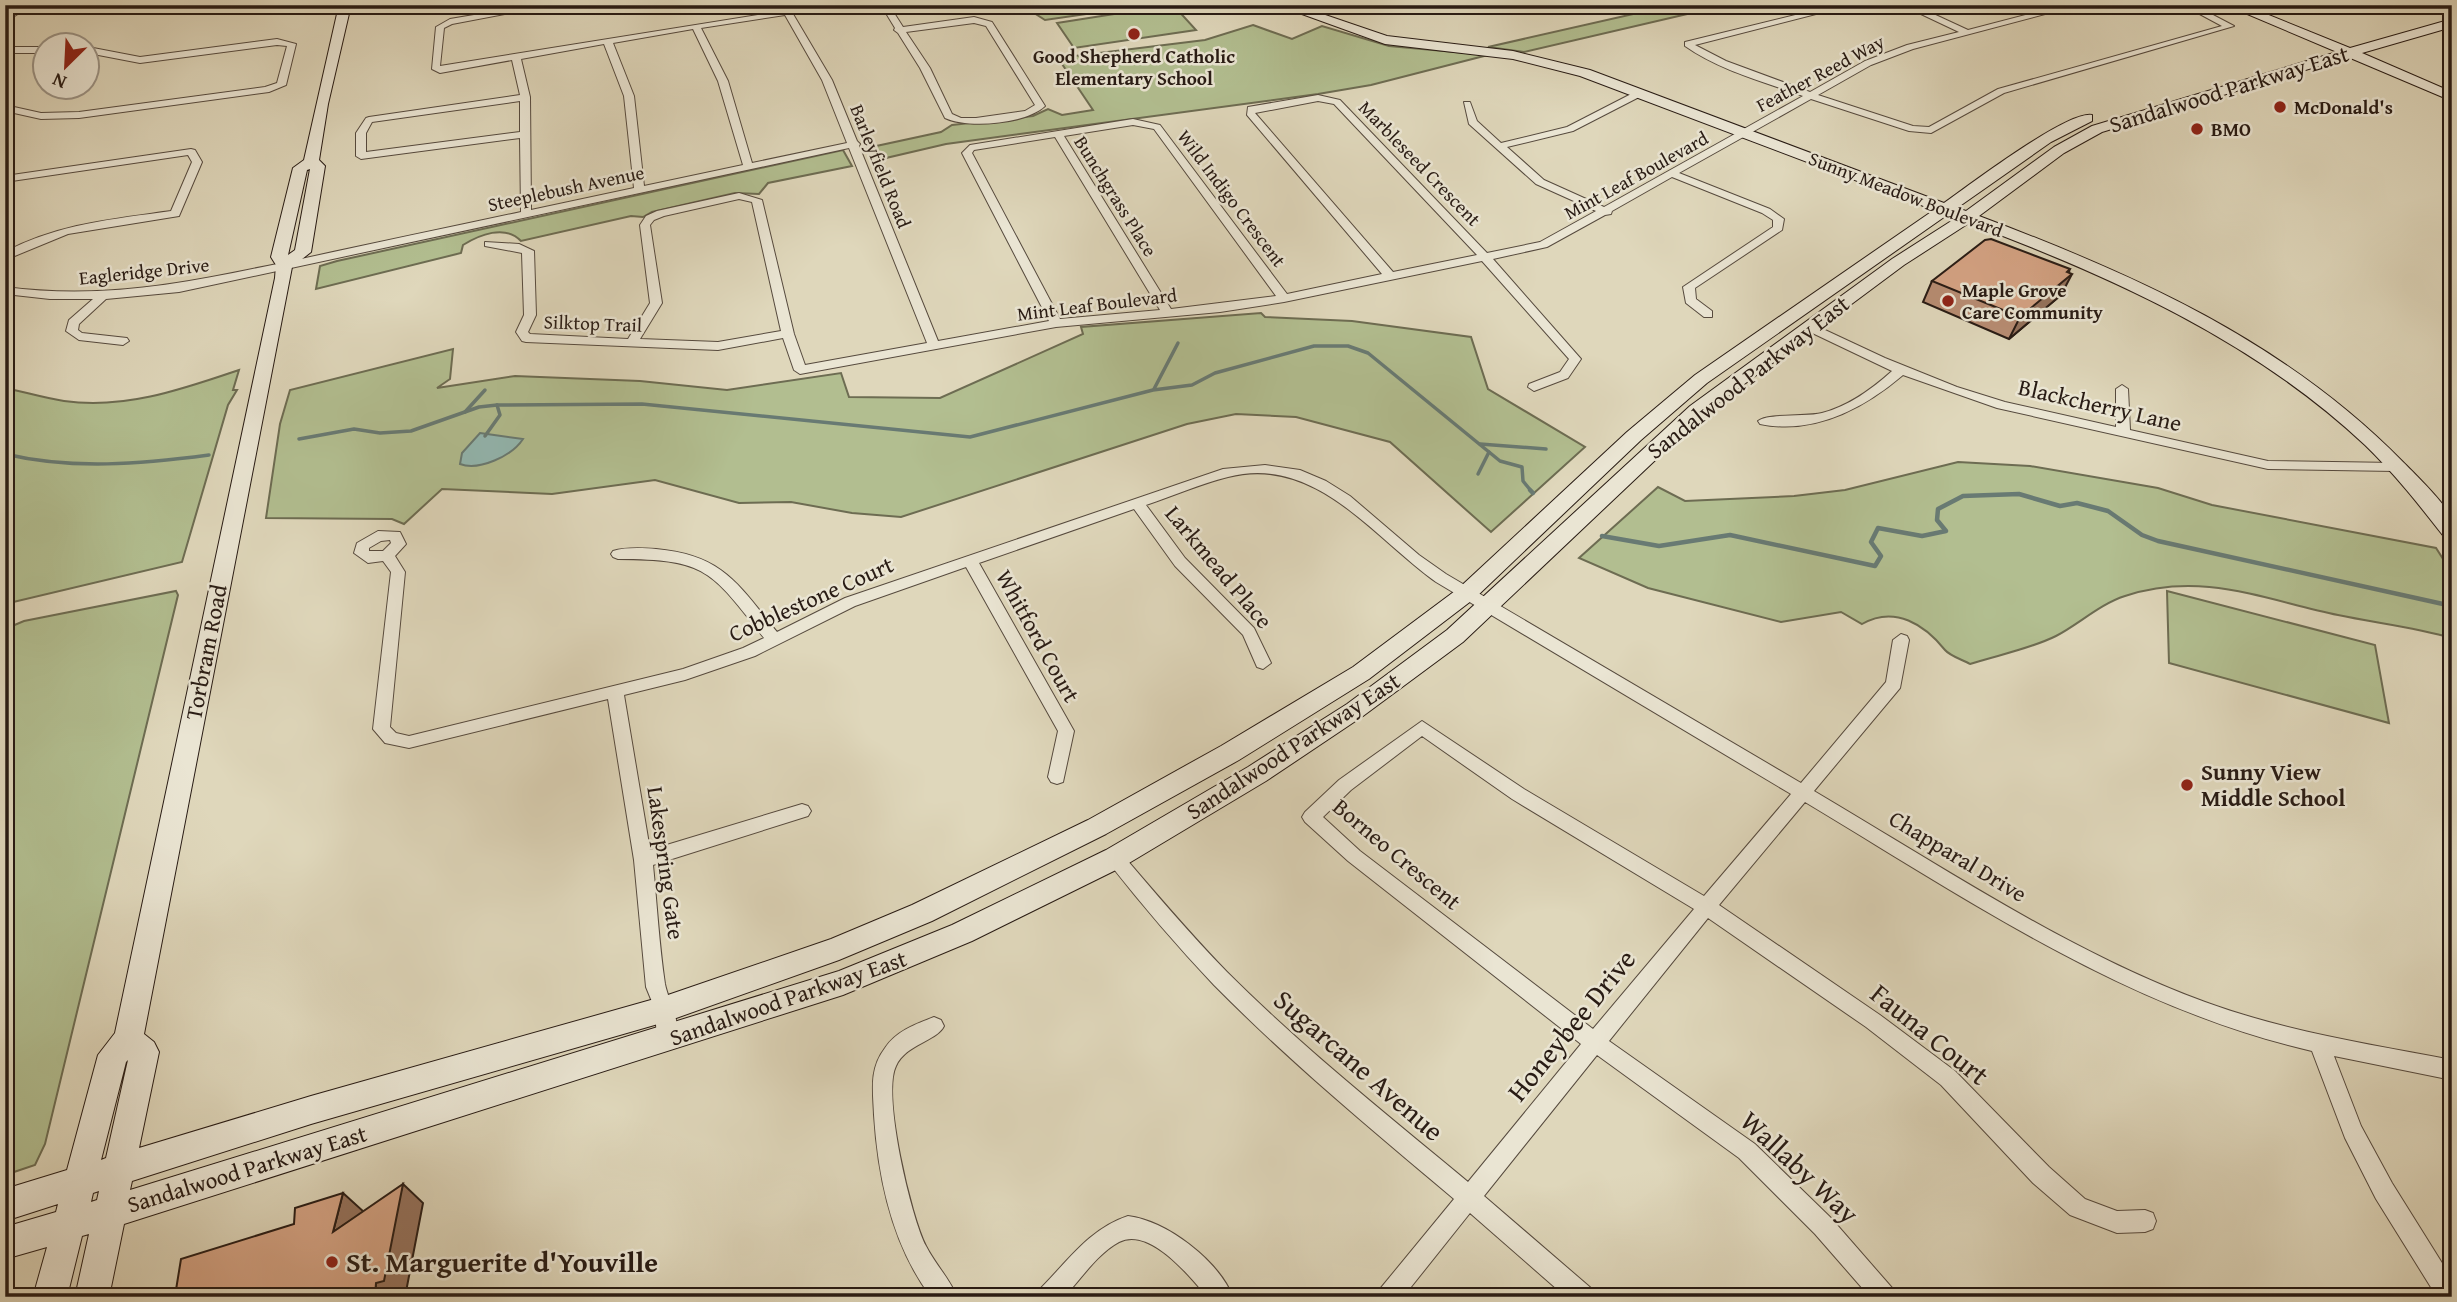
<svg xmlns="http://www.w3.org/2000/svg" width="2457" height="1302" font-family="'Gentium Book Plus',serif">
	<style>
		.green { fill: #b2be90; stroke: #6d6c52; stroke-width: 2 }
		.water { fill: #93b9b3; stroke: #687a73; stroke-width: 2 }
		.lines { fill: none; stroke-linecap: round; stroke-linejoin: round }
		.stream-far1 { stroke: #687a73; stroke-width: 3.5 }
		.stream { stroke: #687a73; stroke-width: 4.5 }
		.street-casing { stroke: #564a3e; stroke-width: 2 }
		.secondary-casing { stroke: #281b14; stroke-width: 2 }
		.street { fill: #eae5d3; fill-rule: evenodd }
		.secondary { fill: #eae5d3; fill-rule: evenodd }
		.wall { fill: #b78c72; stroke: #281b14; stroke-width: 2 }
		.shaded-wall { fill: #95725c; stroke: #281b14; stroke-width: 2 }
		.building { fill: #d5a384; stroke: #281b14; stroke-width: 2 }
		.poi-dot { fill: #8f2418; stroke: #eae5d3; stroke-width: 2.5 }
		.labels { text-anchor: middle; stroke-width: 5; stroke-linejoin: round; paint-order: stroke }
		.far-poi-label { font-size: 19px; font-weight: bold; fill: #281b14; stroke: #eae5d3; text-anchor: start }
		.far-street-label { font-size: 19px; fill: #281b14; stroke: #eae5d3 }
		.street-label { font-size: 23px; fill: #281b14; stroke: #eae5d3 }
		.poi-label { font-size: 23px; font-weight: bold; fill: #281b14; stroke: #eae5d3; text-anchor: start }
		.near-street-label { font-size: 28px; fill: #281b14; stroke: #eae5d3 }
		.near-poi-label { font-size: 28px; font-weight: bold; fill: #281b14; stroke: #eae5d3; text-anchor: start }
	</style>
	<rect width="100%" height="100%" fill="#dfd7bb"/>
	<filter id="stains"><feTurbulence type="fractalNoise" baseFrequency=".00286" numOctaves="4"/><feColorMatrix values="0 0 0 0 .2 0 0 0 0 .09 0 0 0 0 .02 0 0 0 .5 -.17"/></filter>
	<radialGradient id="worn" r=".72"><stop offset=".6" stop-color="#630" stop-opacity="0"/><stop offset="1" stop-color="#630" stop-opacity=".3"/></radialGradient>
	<g class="green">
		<polygon points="1083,5 1176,5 1166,7 1175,7 1196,30 1074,48 1057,23 1127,12 1114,10 1045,20 1031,11 1059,11"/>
		<polygon points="1673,5 1726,5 1524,52 1488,47"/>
		<polygon points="1253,25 1292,39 1322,26 1389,46 1488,55 1371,85 1318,94 946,144 873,161 867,148 941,132 952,125 1033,116 1048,109 1062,115 1093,110 1058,58 1205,40"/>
		<path d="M 843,150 L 852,166 L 768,183 L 759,194 L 735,193 L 652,212 L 643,217 L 631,216 L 521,241 C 505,224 479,235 463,245 L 461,253 L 316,289 L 320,266 L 337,261 Z"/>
		<polygon points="1261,313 1265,317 1352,321 1471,337 1488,389 1585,447 1491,532 1390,442 1296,417 1236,414 1187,424 901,517 852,513 791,502 739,503 655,480 552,494 442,489 404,524 392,519 266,518 280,424 290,390 453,349 450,379 437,388 515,376 640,381 727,390 841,373 849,397 940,398 1083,334 1081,327"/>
		<path d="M 239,370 L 233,390 L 237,390 L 228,405 L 182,562 L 5,604 L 5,388 C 25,392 44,398 64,401 C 124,410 183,389 239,370 Z"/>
		<path d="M 1958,462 L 2030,466 L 2158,488 L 2212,505 L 2436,548 L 2452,573 L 2452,638 C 2414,627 2376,623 2338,615 C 2262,599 2202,571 2125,596 C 2100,604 2079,624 2056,636 C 2030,649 1998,655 1970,664 C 1963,660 1950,656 1945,650 C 1925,625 1895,605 1862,624 L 1841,612 L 1781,622 L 1648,588 L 1579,558 L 1658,487 L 1685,501 L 1794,496 L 1845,490 Z"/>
		<polygon points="176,591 178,595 45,1144 35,1165 5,1175 5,629 24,621"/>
		<polygon points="2167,591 2375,645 2389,723 2169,663"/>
	</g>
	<path class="water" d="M 480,433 L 523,439 C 512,456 479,471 460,464 L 462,453 Z"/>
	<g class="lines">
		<g class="stream-far1">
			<polyline points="1154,389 1178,343"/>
			<polyline points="465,412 485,390"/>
			<polyline points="485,436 500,415 497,405"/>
			<polyline points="299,439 354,429 380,433 411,431 479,407 497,405 642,404 970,437 1153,390 1192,385 1215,373 1314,346 1348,346 1368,353 1500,461 1522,467 1523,481 1532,492"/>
			<polyline points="1480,444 1546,449"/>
			<path d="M 5,454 C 72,470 142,464 209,455"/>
			<polyline points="1478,474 1489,452"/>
		</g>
		<g class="stream">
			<polyline points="1530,490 1533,493"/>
			<polyline points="1602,536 1659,546 1730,535 1875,566 1881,556 1871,542 1878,528 1922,536 1946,531 1937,520 1938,509 1963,496 2019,494 2060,506 2077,503 2108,511 2142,535 2158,541 2452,606"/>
		</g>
		<defs>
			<g id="street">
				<polygon points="22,5 32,5 5,22 5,15"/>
				<path d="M 533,5 L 553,5 L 452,24 L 444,28 L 440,66 L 782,11 L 779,5 L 787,5 L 790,9 L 841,5 L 793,14 L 832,80 L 857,141 L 860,144 L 859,146 L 938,341 L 1049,321 L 962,153 L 970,145 L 1133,119 L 1160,125 L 1287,294 L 1382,274 L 1247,115 L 1248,107 L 1318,95 L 1340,100 L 1487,253 L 1540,242 L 1596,211 L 1536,184 L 1469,124 L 1464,102 L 1470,102 L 1477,121 L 1501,143 L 1567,127 L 1637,91 L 1643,91 L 1643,95 L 1573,131 L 1507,147 L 1544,180 L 1604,207 L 1803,96 C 1764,82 1719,70 1685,46 L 1685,42 L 1836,5 L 1851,5 L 1695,45 L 1726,61 L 1810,92 L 1865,61 L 1907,45 L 1959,32 L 1902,5 L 1914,5 L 1968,30 L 2064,5 L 2079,5 L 1913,49 L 1871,65 L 1818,95 L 1913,126 L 1929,127 L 1998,89 L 2222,26 L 2183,5 L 2194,5 L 2234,26 L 2004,93 L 1931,133 L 1909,131 L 1811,99 L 1679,173 L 1770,209 L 1784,219 L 1782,230 L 1695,288 L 1696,299 L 1712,311 L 1712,317 L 1704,317 L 1686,303 L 1683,287 L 1773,227 L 1773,220 L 1762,213 L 1672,177 L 1612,211 L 1611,214 L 1605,215 L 1547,247 L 1493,259 L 1581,359 L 1568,378 L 1534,391 L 1528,387 L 1529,384 L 1560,372 L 1569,359 L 1482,261 L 1284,302 L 1220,312 L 1056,327 L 800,374 L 794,370 L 783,338 L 718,350 L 526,342 L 522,341 L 516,332 L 524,315 L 522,253 L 485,246 L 485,242 L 519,244 L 534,251 L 536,315 L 528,332 L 530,334 L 628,339 L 650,303 L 640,225 L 646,216 L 657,211 L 739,193 L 762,200 L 794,334 L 805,365 L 927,343 L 849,148 L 179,292 L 106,299 L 79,324 L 78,330 L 82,333 L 127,338 L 129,341 L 123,345 L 79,340 L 66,331 L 69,320 L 93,299 L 50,299 L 5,294 L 5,287 C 111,301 198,280 301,259 C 374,243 447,228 521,212 L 520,138 L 361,159 L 356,156 L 356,133 L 366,118 L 369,117 L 520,95 L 512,60 L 440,73 L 432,69 L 436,27 L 450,19 ZM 785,15 L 822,80 L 847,143 L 752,163 L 728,81 L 701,28 ZM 693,29 L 718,81 L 743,165 L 644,186 L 634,96 L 613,43 ZM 604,44 L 624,96 L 634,188 L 531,210 L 530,97 L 521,59 ZM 520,101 L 520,132 L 366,152 L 366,133 L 372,122 ZM 1318,101 L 1334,104 L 1477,255 L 1393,272 L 1255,113 ZM 1133,125 L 1154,129 L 1276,296 L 1171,309 L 1064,136 ZM 1055,137 L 1160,310 L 1060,319 L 972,153 L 974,150 ZM 739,199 L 752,202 L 781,331 L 718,342 L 640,339 L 662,303 L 650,225 L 654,220 L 664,216 Z"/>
				<path d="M 881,5 L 889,5 L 903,27 L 974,17 L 992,22 L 1045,106 C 1026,124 968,129 945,118 L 920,68 L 898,33 L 894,30 L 895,28 ZM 974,23 L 986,26 L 1035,105 L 1025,111 L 976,118 L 961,118 L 952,114 L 930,68 L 906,32 Z"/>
				<polygon points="1467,5 1547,5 1543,8 1471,8"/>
				<polygon points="277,39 296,44 286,85 269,92 79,118 41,119 5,111 5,105 41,113 79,112 265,87 277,83 287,46 277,45 140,63 88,53 88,47 140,57"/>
				<rect x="5" y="47" width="41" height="6"/>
				<path d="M 191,149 L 195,150 L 202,162 L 179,216 L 68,234 L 5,260 L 5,252 C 57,224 114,219 171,211 L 192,162 L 188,155 L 5,182 L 5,176 Z"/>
				<path d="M 1810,323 L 1885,358 L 1957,387 L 2005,402 L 2116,427 L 2116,389 L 2122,385 L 2128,389 L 2130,430 L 2268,461 L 2395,463 L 2402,467 L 2395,471 L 2268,469 L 1997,408 L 1903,375 C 1863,409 1814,435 1760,424 L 1758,421 C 1768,413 1807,417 1822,413 C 1849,406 1872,389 1892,371 L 1806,330 L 1806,324 Z"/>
				<path d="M 1265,465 L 1300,470 L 1326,481 L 1350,496 L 1419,555 L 1446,574 L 1801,783 L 1886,682 L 1893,640 L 1901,634 L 1907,636 L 1909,640 L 1900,688 L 1814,791 C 1938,864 2070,953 2205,1002 C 2284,1031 2369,1044 2452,1060 L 2452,1080 L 2334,1056 L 2361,1126 L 2392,1183 L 2452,1279 L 2452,1297 L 2437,1297 L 2376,1199 L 2345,1138 L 2312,1051 C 2125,1008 1967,899 1805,802 L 1719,905 L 1880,1015 L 1955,1071 L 2049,1167 L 2085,1199 L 2117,1211 L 2145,1210 L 2153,1213 L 2156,1221 L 2153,1229 L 2145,1232 L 2117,1233 L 2070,1215 L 2033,1183 L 1941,1085 L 1866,1027 L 1708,918 L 1609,1041 L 1755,1144 L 1831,1218 L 1893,1289 L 1896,1297 L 1870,1297 L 1815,1234 L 1739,1158 L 1597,1055 L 1484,1196 L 1592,1289 L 1595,1297 L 1566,1297 L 1470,1213 L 1403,1297 L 1377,1297 L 1380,1289 L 1454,1199 C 1372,1130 1289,1061 1214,985 C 1177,946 1142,905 1109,863 L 1106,858 L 1109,853 L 1115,851 L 1121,853 C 1156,894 1190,934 1227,972 C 1302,1047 1386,1114 1468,1182 L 1581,1044 L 1348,861 L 1305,822 L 1302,817 L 1305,812 L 1339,780 L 1422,721 L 1524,789 L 1704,896 L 1791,794 L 1436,582 C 1373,537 1315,454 1228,477 C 1200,484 1173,496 1146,505 L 1185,558 L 1254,628 L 1271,663 L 1263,669 L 1257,667 L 1243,635 L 1175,566 L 1134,509 L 979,563 L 1074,731 L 1063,782 L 1057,784 L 1051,782 L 1048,777 L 1058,731 L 966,567 L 855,606 L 755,656 L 685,680 L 624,695 L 650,850 L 802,804 L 808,806 L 811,811 L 808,816 L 653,865 C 657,904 659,944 665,984 C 669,1004 684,1025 674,1047 L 667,1049 L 660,1047 L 657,1040 L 655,1009 L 646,987 L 634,860 L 608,699 L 409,748 L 385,743 L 373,729 L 391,572 L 383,561 L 368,563 L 354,553 L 357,543 L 378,531 L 400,532 L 406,544 L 395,556 L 405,572 L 390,727 L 396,733 L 409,736 L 683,669 L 743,648 L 764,638 C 711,571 707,559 618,559 L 613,557 L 611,554 L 613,551 C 626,547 643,548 656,549 C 723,555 738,584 777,632 L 845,598 L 1223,469 ZM 390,540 L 391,543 L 383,551 L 369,551 L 369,548 L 381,541 ZM 1422,736 L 1512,799 L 1694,909 L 1593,1029 L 1360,851 L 1323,817 L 1351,790 Z"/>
				<path d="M 934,1017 L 941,1020 L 944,1026 C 937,1041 906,1044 896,1066 C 882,1095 911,1217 926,1246 C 935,1264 950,1279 957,1297 L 931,1297 C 892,1245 878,1178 874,1115 C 873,1090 869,1069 885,1048 C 896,1031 916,1024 934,1017 Z"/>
				<path d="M 1128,1216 C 1167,1221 1218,1260 1233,1297 L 1207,1297 C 1190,1276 1149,1226 1119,1242 C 1098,1253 1081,1279 1064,1297 L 1037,1297 L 1040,1289 C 1068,1261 1089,1229 1128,1216 Z"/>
			</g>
			<path id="secondary" d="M 339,5 L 351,5 L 328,104 L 319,160 L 325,166 L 311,252 L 292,267 L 144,1034 L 154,1042 L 159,1052 L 139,1148 L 311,1096 L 665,996 L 831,939 L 912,905 L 1088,820 L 1221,746 L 1353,667 L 1459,588 L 1627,432 L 1695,375 L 1934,210 L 1580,76 L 1513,59 L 1385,44 L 1277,5 L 1296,5 L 1387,36 L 1513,51 L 1590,70 L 1944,203 C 1968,186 2068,110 2092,115 L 2092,121 L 2051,142 L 1957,208 L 1966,211 L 2054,147 L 2092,126 L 2337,52 L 2226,5 L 2244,5 L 2350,48 L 2452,19 L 2452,27 L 2362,53 L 2452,92 L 2452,101 L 2348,57 L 2102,132 L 2064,153 L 1979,216 C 2134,274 2286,342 2403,462 C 2414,473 2447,505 2452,519 C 2454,524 2452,534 2452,540 L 2445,538 C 2420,506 2395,474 2365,445 C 2253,340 2112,277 1969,223 L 1904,265 L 1704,414 L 1463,642 L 1363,716 L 1266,781 L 1124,866 L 972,941 L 843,995 L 124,1224 L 109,1297 L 75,1297 L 89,1234 L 82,1236 L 67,1297 L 33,1297 L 47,1247 L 5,1259 L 5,1227 L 56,1212 L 58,1204 L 5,1221 L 5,1189 L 67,1170 L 98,1055 L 115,1033 L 275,278 L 276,265 L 271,257 L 293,168 L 304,160 ZM 310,169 L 295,250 L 288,255 L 307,170 ZM 1947,215 L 1956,218 L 1892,259 L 1690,406 L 1447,630 L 1347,704 L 1248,767 L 1106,850 L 952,925 L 839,971 L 130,1190 L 132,1181 L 311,1124 L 665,1022 L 839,960 L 932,921 L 1106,834 L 1239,760 L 1369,679 L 1475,598 L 1641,440 L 1707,383 ZM 128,1060 L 106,1158 L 101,1160 L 126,1062 ZM 99,1191 L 97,1200 L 91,1202 L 93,1193 Z"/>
		</defs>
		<use href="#street" class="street-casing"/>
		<use href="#secondary" class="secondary-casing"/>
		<use href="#street" class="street"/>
		<use href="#secondary" class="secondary"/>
	</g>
	<polygon class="wall" points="2069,272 2061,295 2009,339 1923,302 1932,281"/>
	<g class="shaded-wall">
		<polygon points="2070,269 2065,279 2072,274 2061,295 2009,339 2020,317"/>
		<polygon points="403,1184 423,1203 405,1297 375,1297 376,1283"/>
		<polygon points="343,1193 364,1212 333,1232"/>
		<polygon points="186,1292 193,1297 176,1297 175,1296"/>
	</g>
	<g class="building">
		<polygon points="1991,239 2070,269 2067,272 2072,274 2020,317 1932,281 1985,240"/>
		<polygon points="403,1184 384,1281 376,1283 375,1297 185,1297 186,1292 175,1296 181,1259 294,1224 295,1208 343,1193 333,1232"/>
	</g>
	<g class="poi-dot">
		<circle cx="1134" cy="34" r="7"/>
		<circle cx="2280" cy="107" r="7"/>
		<circle cx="2197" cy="129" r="7"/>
		<circle cx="1948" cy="301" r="7"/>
		<circle cx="2187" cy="785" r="7"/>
		<circle cx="332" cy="1262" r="7"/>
	</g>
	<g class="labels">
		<g class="far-poi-label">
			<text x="1134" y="63" text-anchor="middle">Good Shepherd Catholic<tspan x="1134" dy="22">Elementary School</tspan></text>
			<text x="2294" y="114">McDonald's</text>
			<text x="2211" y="136">BMO</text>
			<text x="1962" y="297">Maple Grove<tspan x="1962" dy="22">Care Community</tspan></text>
		</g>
		<g class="far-street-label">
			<text transform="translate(1820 73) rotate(-28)" y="7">Feather Reed Way</text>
			<text transform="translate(1420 163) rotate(46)" y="7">Marbleseed Crescent</text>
			<text transform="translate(881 166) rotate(68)" y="7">Barleyfield Road</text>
			<text transform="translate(1636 175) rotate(-29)" y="7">Mint Leaf Boulevard</text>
			<text transform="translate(566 188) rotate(-12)" y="7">Steeplebush Avenue</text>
			<text transform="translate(1906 194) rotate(21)" y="7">Sunny Meadow Boulevard</text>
			<text transform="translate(1116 196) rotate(58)" y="7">Bunchgrass Place</text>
			<text transform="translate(1232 198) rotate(53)" y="7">Wild Indigo Crescent</text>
			<text transform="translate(144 271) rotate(-6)" y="7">Eagleridge Drive</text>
			<text transform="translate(1097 304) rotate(-7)" y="7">Mint Leaf Boulevard</text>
			<text transform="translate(593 323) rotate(2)" y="7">Silktop Trail</text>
		</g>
		<g class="street-label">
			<text transform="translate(2229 89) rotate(-17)" y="8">Sandalwood Parkway East</text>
			<text transform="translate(1748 377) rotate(-38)" y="8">Sandalwood Parkway East</text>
			<text transform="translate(2100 405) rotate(13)" y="8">Blackcherry Lane</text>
			<text transform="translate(1219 567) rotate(50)" y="8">Larkmead Place</text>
			<text transform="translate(811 599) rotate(-24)" y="8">Cobblestone Court</text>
			<text transform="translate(1038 636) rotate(61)" y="8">Whitford Court</text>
			<text transform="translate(206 652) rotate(-79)" y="8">Torbram Road</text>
			<text transform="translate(1293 746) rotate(-33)" y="8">Sandalwood Parkway East</text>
			<text transform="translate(1397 854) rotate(40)" y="8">Borneo Crescent</text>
			<text transform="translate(1958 856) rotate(31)" y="8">Chapparal Drive</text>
			<text transform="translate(666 863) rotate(82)" y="8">Lakespring Gate</text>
			<text transform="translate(788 998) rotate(-19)" y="8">Sandalwood Parkway East</text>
			<text transform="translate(247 1169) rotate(-17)" y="8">Sandalwood Parkway East</text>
		</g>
		<g class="poi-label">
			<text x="2201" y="780">Sunny View<tspan x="2201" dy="26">Middle School</tspan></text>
		</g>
		<g class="near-street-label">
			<text transform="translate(1571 1025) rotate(-51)" y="10">Honeybee Drive</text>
			<text transform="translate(1930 1034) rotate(39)" y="10">Fauna Court</text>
			<text transform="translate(1359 1065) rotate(41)" y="10">Sugarcane Avenue</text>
			<text transform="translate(1800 1167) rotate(43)" y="10">Wallaby Way</text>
		</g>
		<g class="near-poi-label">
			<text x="346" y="1272">St. Marguerite d'Youville</text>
		</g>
	</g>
	<rect width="2457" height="1302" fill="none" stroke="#dfd7bb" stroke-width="28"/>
	<rect x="7" y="7" width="2443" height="1288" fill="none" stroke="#281b14" stroke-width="3.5"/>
	<rect x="14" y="14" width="2429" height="1274" fill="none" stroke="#281b14" stroke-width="2"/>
	<g transform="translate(66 66) rotate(204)"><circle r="33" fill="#eae5d3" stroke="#9c9487" stroke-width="2"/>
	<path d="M0-5L12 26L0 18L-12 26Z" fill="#8f2418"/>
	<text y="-10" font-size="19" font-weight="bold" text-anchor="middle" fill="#281b14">N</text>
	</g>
	<rect width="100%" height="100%" filter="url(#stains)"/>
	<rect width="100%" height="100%" fill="url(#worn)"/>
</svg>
